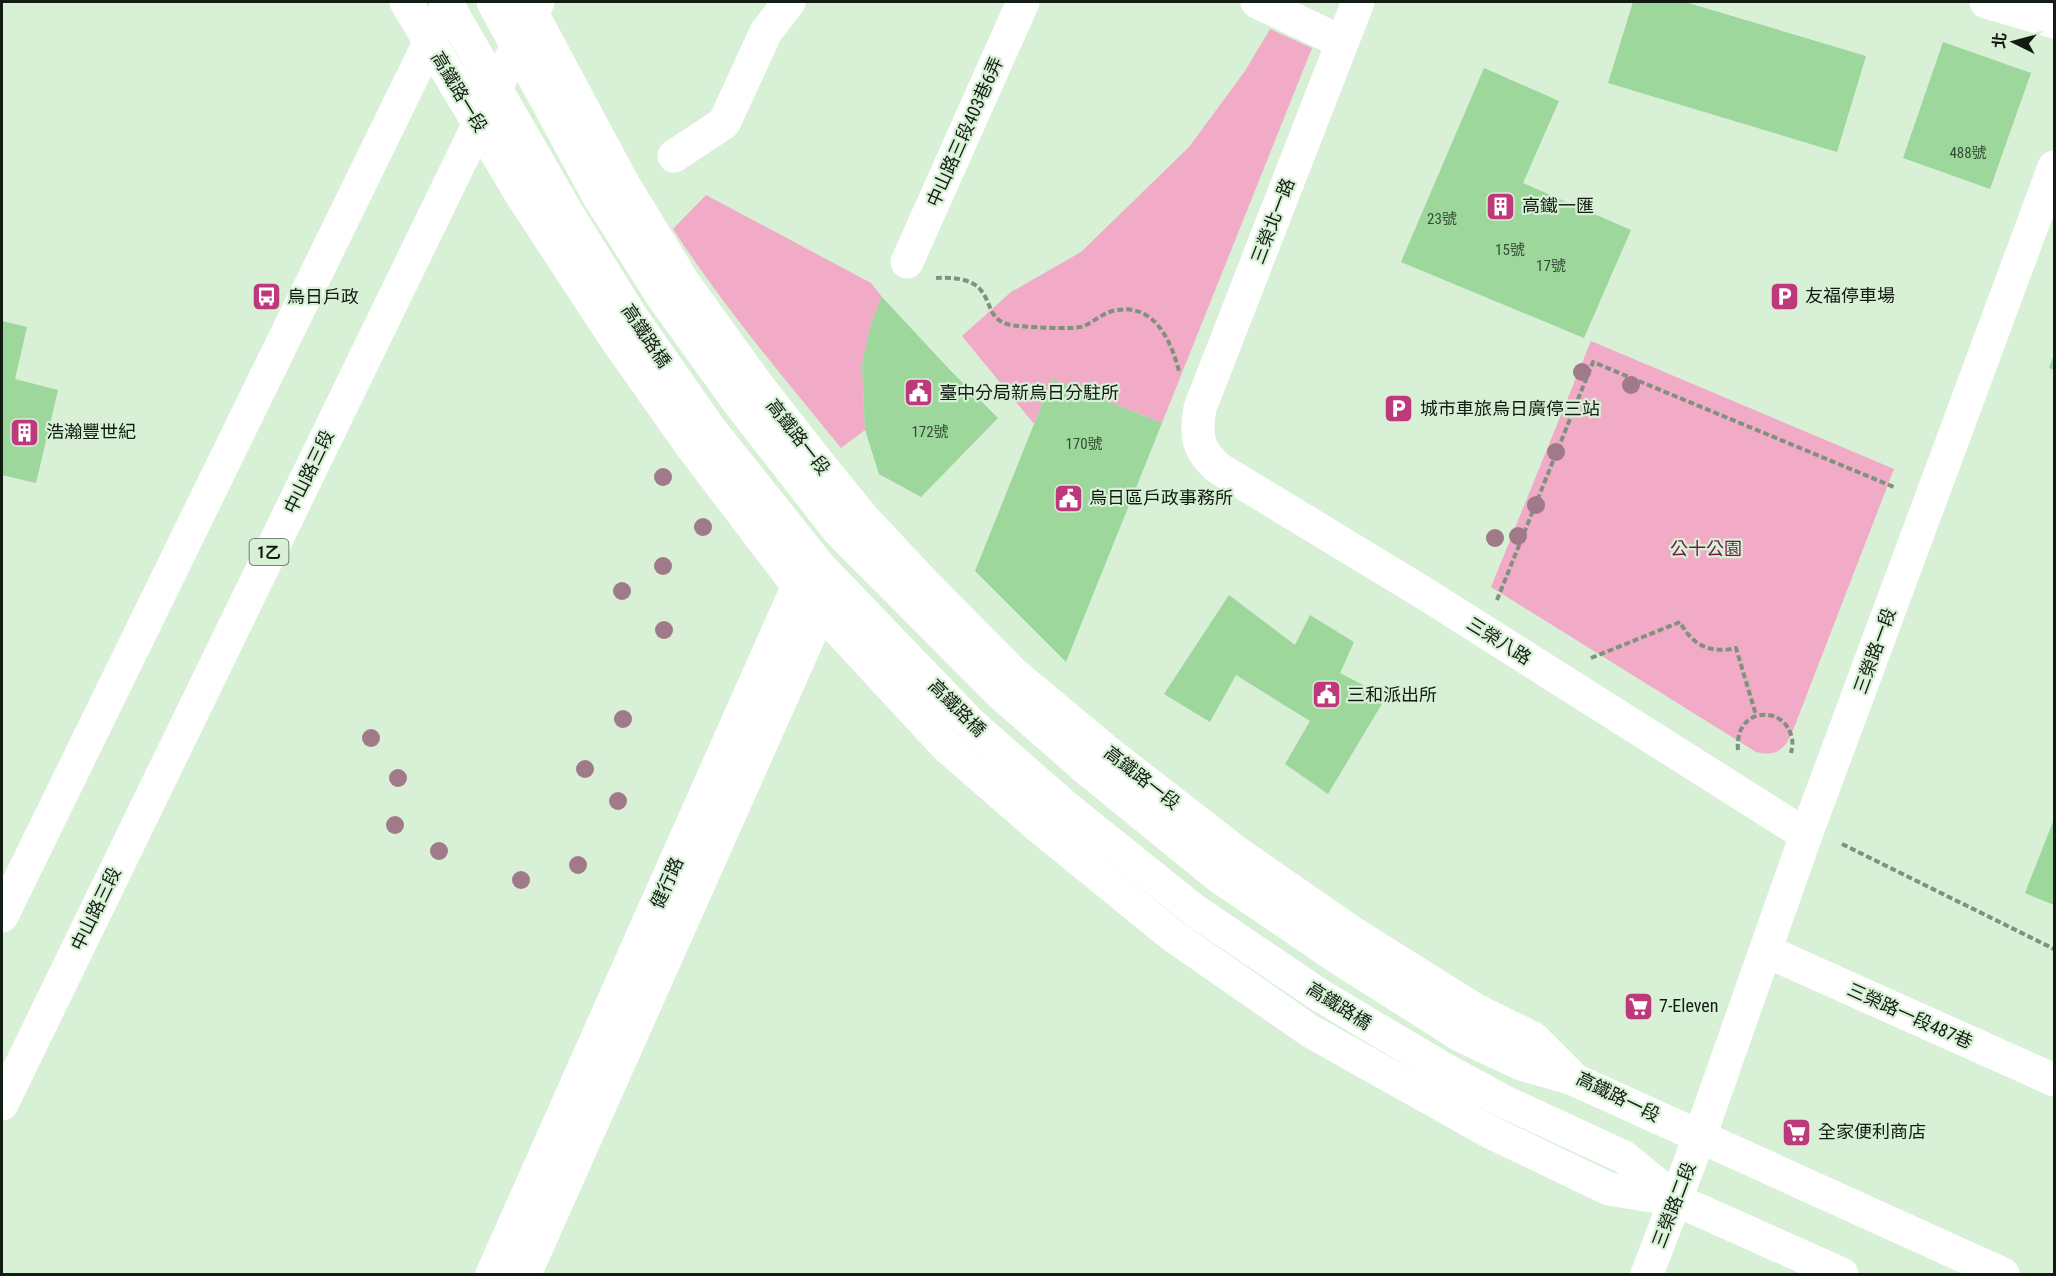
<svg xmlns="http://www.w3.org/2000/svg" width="2056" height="1276" font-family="'Roboto Condensed','Noto Sans TC',sans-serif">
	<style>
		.green { fill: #f1abc7 }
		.building { fill: #9dd79c }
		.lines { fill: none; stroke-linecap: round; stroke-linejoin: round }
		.path { stroke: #7f917f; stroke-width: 4; stroke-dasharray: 6 3; stroke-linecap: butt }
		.minor { stroke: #fff; stroke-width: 33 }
		.primary { stroke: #fff; stroke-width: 33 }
		.tree { fill: #a07a88 }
		.labels { text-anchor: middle; stroke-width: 4.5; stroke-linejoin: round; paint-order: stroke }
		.number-label { font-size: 15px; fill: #364b35 }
		.shield { fill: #d7f0d6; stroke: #4e5c4e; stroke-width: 1.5 }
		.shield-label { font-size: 16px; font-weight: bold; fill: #131c13 }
		.street-label { font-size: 18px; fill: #131c13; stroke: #d7f0d6 }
		.poi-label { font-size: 18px; fill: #131c13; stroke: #d7f0d6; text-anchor: start }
		.park-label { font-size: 18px; fill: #731948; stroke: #d7f0d6 }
	</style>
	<rect width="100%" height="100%" fill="#d7f0d6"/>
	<g class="green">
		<polygon points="1270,29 1312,48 1162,423 1052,379 1034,424 962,336 1011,292 1081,252 1189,147 1245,71"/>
		<path d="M 706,195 L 871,283 L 882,297 L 871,323 L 862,365 L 865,430 L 841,448 C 783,377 723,306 673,229 Z"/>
		<path d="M 1591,341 L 1894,469 L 1792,733 C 1784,750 1776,757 1756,752 L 1491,587 Z"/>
	</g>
	<g class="building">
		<polygon points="1633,2 1685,2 1866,56 1837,152 1608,83"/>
		<polygon points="1943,42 2031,73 1990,189 1903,158"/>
		<polygon points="1484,68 1559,101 1523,183 1631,230 1584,338 1401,262"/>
		<polygon points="882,297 949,369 998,418 921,497 879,474 865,430 862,365 871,323"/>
		<polygon points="2,321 27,327 15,379 58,390 36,483 2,475"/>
		<polygon points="2054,354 2054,370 2049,368"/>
		<polygon points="1052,379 1162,423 1066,662 975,571"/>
		<polygon points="1229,595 1295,645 1310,615 1354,642 1340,673 1386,697 1328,794 1285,764 1310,721 1236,675 1210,722 1164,694"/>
		<polygon points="2054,819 2054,905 2025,893"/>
	</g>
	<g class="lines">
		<g class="path">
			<path d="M 936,278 C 949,277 969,278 979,288 C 993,303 987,320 1011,325 C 1020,327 1077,330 1084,326 C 1095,321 1104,312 1117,310 C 1155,304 1171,341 1179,371"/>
			<polyline points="1497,600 1593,362 1894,487"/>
			<path d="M 1591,658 L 1680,622 C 1692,645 1710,654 1736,648 L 1756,715"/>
			<path d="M 1738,750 C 1734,706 1786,704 1792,739 C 1793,743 1792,749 1791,753"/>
			<polyline points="1842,844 2054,949"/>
		</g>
		<g class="minor">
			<polyline points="406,2 522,196 615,338 692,447 798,586 947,747 1039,827 1173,936 1310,1031 1490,1132 1609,1189 1676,1200 1842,1274"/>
			<polyline points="446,2 569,216 631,316 710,429 820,567 970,723 1061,803 1194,910 1321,996 1444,1069 1503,1101 1624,1157 1675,1199"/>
			<polyline points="493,2 599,197 662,296 739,403 838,530 1000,693 1089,771 1218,876 1337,957 1460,1035 1521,1064 1573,1079"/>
			<polyline points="526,2 624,185 684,283 758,386 820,465 863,518 927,586 1014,674 1105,750 1239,854 1353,933 1474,1009 1533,1038 1575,1080 2003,1274"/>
			<polyline points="1257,2 1342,42"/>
			<path d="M 1358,2 L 1200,408 C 1196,436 1196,448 1218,468 L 1427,595 L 1806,835"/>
			<polyline points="1986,2 2054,22"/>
			<polyline points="674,156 724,123 766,32 789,2"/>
			<polyline points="907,262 1023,2"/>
			<polyline points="1766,951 2054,1080"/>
			<polyline points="492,1274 806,568"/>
			<polyline points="525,1274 828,594"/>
			<polyline points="1647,1274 1700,1136 1806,835 2054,167"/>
		</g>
		<g class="primary">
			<polyline points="2,916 449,2"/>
			<polyline points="2,1104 538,2"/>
		</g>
	</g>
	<g class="tree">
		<circle cx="1582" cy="372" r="9"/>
		<circle cx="1631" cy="385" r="9"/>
		<circle cx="1556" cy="452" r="9"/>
		<circle cx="663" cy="477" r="9"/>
		<circle cx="1536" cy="505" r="9"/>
		<circle cx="703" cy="527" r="9"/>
		<circle cx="1518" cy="536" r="9"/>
		<circle cx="1495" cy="538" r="9"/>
		<circle cx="663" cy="566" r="9"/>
		<circle cx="622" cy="591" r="9"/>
		<circle cx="664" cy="630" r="9"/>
		<circle cx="623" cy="719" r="9"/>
		<circle cx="371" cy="738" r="9"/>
		<circle cx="585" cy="769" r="9"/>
		<circle cx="398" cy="778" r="9"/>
		<circle cx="618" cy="801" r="9"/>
		<circle cx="395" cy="825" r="9"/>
		<circle cx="439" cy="851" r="9"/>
		<circle cx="578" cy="865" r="9"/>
		<circle cx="521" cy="880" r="9"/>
	</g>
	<defs>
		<symbol id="building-square" viewBox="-11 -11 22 22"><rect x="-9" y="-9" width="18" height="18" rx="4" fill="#be397b" stroke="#d7f0d6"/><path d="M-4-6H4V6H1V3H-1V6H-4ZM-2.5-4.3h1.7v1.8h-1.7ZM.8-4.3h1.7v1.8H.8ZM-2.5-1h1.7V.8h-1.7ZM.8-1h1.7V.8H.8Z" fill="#fff"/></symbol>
		<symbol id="parking-square" viewBox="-11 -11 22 22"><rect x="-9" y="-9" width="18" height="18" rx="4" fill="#be397b" stroke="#d7f0d6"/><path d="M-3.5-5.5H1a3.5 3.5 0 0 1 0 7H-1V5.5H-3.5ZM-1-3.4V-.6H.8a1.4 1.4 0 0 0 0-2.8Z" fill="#fff"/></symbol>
		<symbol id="bus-square" viewBox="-11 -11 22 22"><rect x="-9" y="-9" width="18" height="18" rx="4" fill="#be397b" stroke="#d7f0d6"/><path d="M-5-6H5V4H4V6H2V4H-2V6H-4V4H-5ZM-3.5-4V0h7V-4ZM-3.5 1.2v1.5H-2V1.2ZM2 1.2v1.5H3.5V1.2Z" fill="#fff"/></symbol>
		<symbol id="civic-square" viewBox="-11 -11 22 22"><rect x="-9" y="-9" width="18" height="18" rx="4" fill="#be397b" stroke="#d7f0d6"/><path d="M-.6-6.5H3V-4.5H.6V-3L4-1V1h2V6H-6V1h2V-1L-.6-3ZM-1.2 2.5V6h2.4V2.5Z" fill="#fff"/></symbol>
		<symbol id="supermarket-square" viewBox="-11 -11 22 22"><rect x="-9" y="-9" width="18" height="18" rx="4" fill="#be397b" stroke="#d7f0d6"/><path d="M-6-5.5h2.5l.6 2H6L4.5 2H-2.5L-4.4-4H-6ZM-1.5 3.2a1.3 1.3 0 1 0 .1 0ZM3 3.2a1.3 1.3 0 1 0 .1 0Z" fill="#fff"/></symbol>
	</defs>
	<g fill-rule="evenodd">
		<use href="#building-square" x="1484" y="190" width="33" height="33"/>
		<use href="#parking-square" x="1768" y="280" width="33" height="33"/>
		<use href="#bus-square" x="250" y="280" width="33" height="33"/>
		<use href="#civic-square" x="902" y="376" width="33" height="33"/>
		<use href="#parking-square" x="1382" y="392" width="33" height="33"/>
		<use href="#building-square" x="8" y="416" width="33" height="33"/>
		<use href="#civic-square" x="1052" y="482" width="33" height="33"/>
		<use href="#civic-square" x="1310" y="678" width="33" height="33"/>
		<use href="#supermarket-square" x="1622" y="990" width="33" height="33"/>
		<use href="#supermarket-square" x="1780" y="1116" width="33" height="33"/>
	</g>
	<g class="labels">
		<g class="number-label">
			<text x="1968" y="158">488號</text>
			<text x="1442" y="224">23號</text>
			<text x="1510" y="255">15號</text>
			<text x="1551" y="271">17號</text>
			<text x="930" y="437">172號</text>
			<text x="1084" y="449">170號</text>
		</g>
		<rect class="shield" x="249.5" y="539" width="39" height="26" rx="4.5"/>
		<g class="shield-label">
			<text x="269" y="558">1乙</text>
		</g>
		<g class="street-label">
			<text transform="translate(459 92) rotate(59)" y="6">高鐵路一段</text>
			<text transform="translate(965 132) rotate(-66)" y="6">中山路三段403巷6弄</text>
			<text transform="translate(1273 221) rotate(-69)" y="6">三榮北一路</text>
			<text transform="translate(646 336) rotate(56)" y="6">高鐵路橋</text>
			<text transform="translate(798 437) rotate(52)" y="6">高鐵路一段</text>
			<text transform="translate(309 472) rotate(-64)" y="6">中山路三段</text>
			<text transform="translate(1499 641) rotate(32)" y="6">三榮八路</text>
			<text transform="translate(1875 651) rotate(-70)" y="6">三榮路一段</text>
			<text transform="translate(957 708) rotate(45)" y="6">高鐵路橋</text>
			<text transform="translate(1142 778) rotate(38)" y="6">高鐵路一段</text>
			<text transform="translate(667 883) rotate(-66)" y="6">健行路</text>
			<text transform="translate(96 909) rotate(-64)" y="6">中山路三段</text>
			<text transform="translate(1339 1006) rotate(32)" y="6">高鐵路橋</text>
			<text transform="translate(1910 1016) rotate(24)" y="6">三榮路一段487巷</text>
			<text transform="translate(1618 1097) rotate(26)" y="6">高鐵路一段</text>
			<text transform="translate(1674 1205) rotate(-69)" y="6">三榮路二段</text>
		</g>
		<g class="poi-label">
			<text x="1522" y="212">高鐵一匯</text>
			<text x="1805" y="302">友福停車場</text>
			<text x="287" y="303">烏日戶政</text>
			<text x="939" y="399">臺中分局新烏日分駐所</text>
			<text x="1420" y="415">城市車旅烏日廣停三站</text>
			<text x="46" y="438">浩瀚豐世紀</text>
			<text x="1089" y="504">烏日區戶政事務所</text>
			<text x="1347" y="701">三和派出所</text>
			<text x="1659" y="1012">7-Eleven</text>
			<text x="1818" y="1138">全家便利商店</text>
		</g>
		<g class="park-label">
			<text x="1706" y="555">公十公園</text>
		</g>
	</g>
	<rect width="2056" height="1276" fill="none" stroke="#131c13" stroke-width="6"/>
	<g transform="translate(2014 42) rotate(276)" stroke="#d7f0d6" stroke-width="4.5" paint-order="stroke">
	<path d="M0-4.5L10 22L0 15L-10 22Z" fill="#131c13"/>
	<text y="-9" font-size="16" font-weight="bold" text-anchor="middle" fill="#131c13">北</text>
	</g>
</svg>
